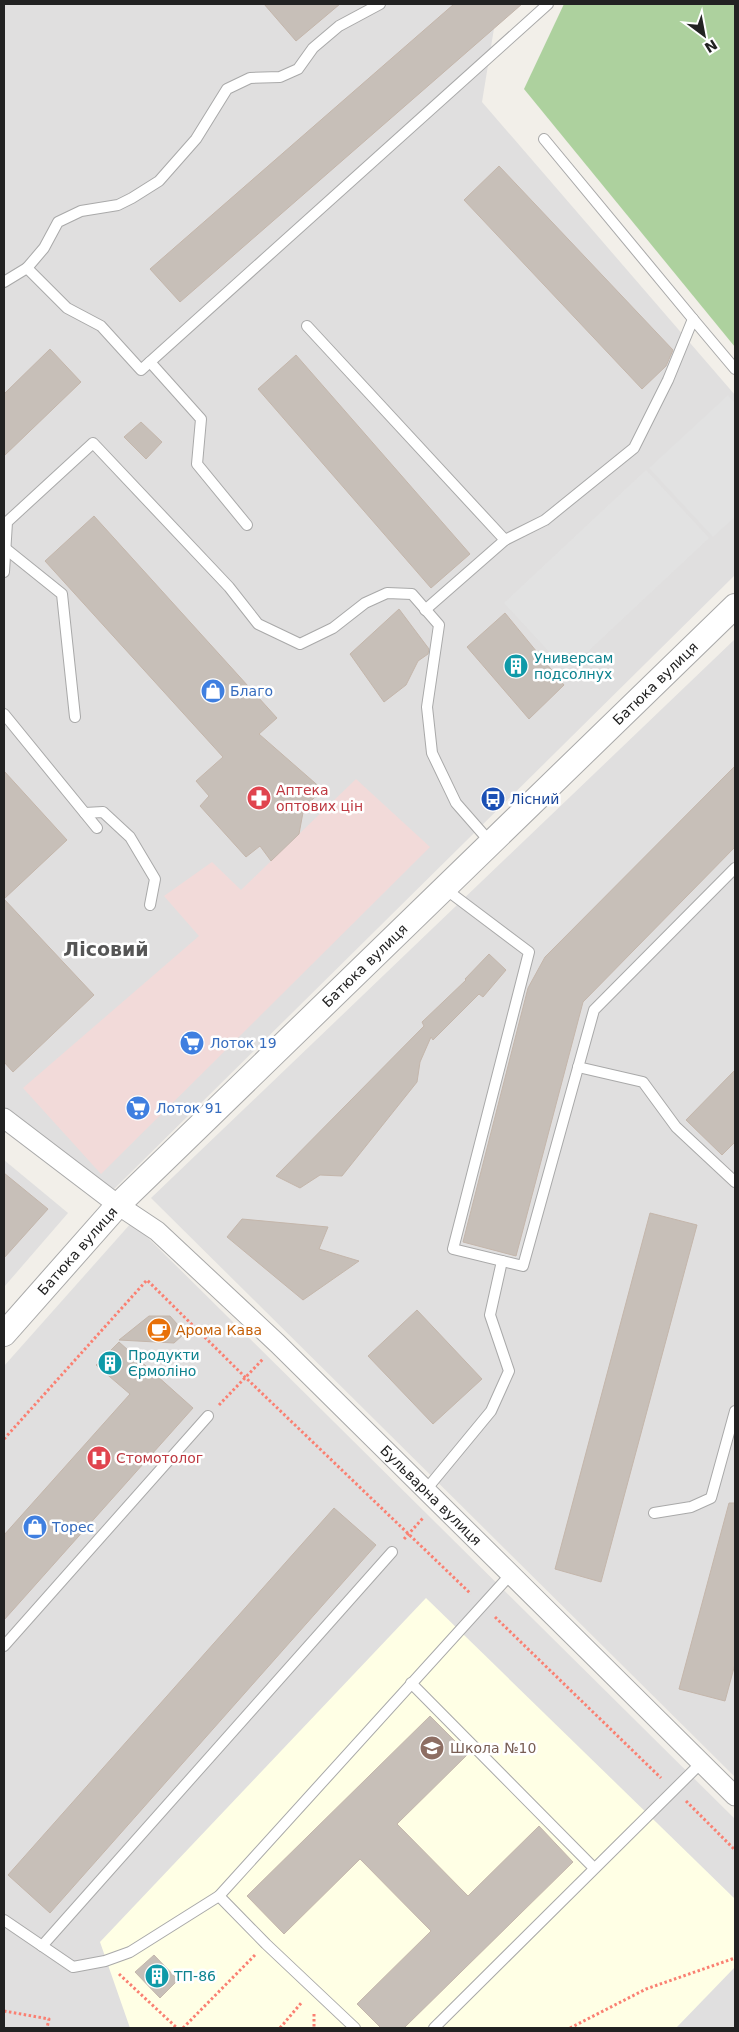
<svg xmlns="http://www.w3.org/2000/svg" width="739" height="2032" font-family="'DejaVu Sans',sans-serif">
	<style>
		.residential { fill: #e0dfdf }
		.commercial { fill: #f2dad9 }
		.education { fill: #ffffe5 }
		.forest { fill: #add19e }
		.parking { fill: #e2e2e2 }
		.building { fill: #c7bfb8; stroke: #c4b6ab }
		.lines { fill: none; stroke-linecap: round; stroke-linejoin: round }
		.service-casing { stroke: #a9a9a9; stroke-width: 12 }
		.minor-casing { stroke: #a9a9a9; stroke-width: 21 }
		.tertiary-casing { stroke: #a9a9a9; stroke-width: 26 }
		.path { stroke: #fa8072; stroke-width: 3; stroke-dasharray: 2.5 2.5; stroke-linecap: butt }
		.service { stroke: #fff; stroke-width: 10 }
		.minor { stroke: #fff; stroke-width: 19 }
		.tertiary { stroke: #fff; stroke-width: 24 }
		.labels { text-anchor: middle; stroke-width: 5; stroke-linejoin: round; paint-order: stroke }
		.culture-label { font-size: 14px; fill: #0d838f; stroke: #fff; text-anchor: start }
		.street-label { font-size: 14px; fill: #222; stroke: #fff }
		.shop-label { font-size: 14px; fill: #366cbe; stroke: #fff; text-anchor: start }
		.health-label { font-size: 14px; fill: #be3a42; stroke: #fff; text-anchor: start }
		.transit-label { font-size: 14px; fill: #164399; stroke: #fff; text-anchor: start }
		.food-label { font-size: 14px; fill: #c56008; stroke: #fff; text-anchor: start }
		.education-label { font-size: 14px; fill: #785e54; stroke: #fff; text-anchor: start }
		.district-label { font-size: 19px; font-weight: bold; fill: #555; stroke: #fff }
	</style>
	<rect width="100%" height="100%" fill="#f2efe9"/>
	<g class="residential">
		<polygon points="4,4 498,4 482,102 735,395 735,575 111,1192 4,1107"/>
		<polygon points="735,639 735,1777 151,1198"/>
		<polygon points="4,1160 68,1213 4,1287"/>
		<polygon points="132,1222 735,1819 735,2028 4,2028 4,1366"/>
	</g>
	<polygon class="commercial" points="356,779 430,847 101,1174 23,1088 199,936 164,896 212,862 241,890"/>
	<polygon class="education" points="426,1598 735,1899 735,1967 676,2028 130,2028 100,1942"/>
	<polygon class="forest" points="564,4 735,4 735,347 524,89"/>
	<g class="parking">
		<polygon points="728,395 735,403 735,517 713,537 649,468"/>
		<polygon points="646,470 709,538 567,671 504,603"/>
	</g>
	<g class="building">
		<polygon points="264,4 340,4 296,41"/>
		<polygon points="454,4 522,4 180,302 150,269"/>
		<polygon points="499,166 673,350 666,366 642,389 464,200"/>
		<polygon points="50,349 81,382 4,456 4,394"/>
		<polygon points="296,355 470,554 431,588 258,389"/>
		<polygon points="141,422 162,442 146,459 124,437"/>
		<polygon points="94,516 277,718 259,734 323,790 304,807 299,834 271,861 260,846 246,857 200,806 209,796 196,781 223,757 45,561"/>
		<polygon points="399,609 429,649 428,654 418,661 406,685 384,702 350,654"/>
		<polygon points="505,613 564,685 529,719 467,647"/>
		<polygon points="735,766 735,847 583,1002 516,1256 463,1242 528,988 545,957"/>
		<polygon points="4,771 67,840 4,899 94,995 13,1072 4,1062"/>
		<polygon points="489,954 506,970 483,997 479,994 433,1040 431,1037 420,1062 417,1082 342,1176 320,1175 300,1188 276,1176 424,1026 422,1022 466,980 465,979"/>
		<polygon points="735,1070 735,1142 722,1155 686,1120"/>
		<polygon points="4,1173 48,1209 4,1258"/>
		<polygon points="650,1213 697,1225 601,1582 555,1569"/>
		<polygon points="242,1219 328,1227 319,1249 359,1261 303,1300 227,1237"/>
		<polygon points="417,1310 482,1379 433,1424 368,1356"/>
		<polygon points="149,1316 170,1316 185,1333 174,1343 119,1340"/>
		<polygon points="119,1342 193,1408 4,1620 4,1535 130,1394 96,1365"/>
		<polygon points="729,1503 735,1503 735,1664 725,1701 679,1689"/>
		<polygon points="334,1508 376,1545 50,1913 8,1875"/>
		<polygon points="430,1716 468,1754 397,1824 468,1896 539,1826 573,1862 404,2028 381,2028 357,2004 431,1931 360,1859 284,1934 247,1896"/>
		<polygon points="154,1955 178,1980 160,1998 135,1972"/>
	</g>
	<g class="lines">
		<defs>
			<g id="service">
				<polyline points="544,139 693,319"/>
				<polyline points="27,268 44,248 58,222 81,211 118,205 132,198 159,181 196,139 227,89 250,78 280,77 298,69 313,48 339,26 380,4"/>
				<polyline points="4,282 27,268 67,308 101,326 141,370 548,4"/>
				<polyline points="307,326 505,540 425,610"/>
				<polyline points="150,362 201,419 197,464 247,525"/>
				<polyline points="505,540 545,520 634,448 668,380 693,319 735,369"/>
				<polyline points="6,549 62,594 75,717"/>
				<polyline points="4,572 7,522 93,443 229,587 258,624 300,644 333,628 365,603 387,593 412,594 439,625 427,707 432,753 456,803 491,843"/>
				<polyline points="4,714 97,828"/>
				<polyline points="85,813 103,812 130,837 155,879 150,905"/>
				<polyline points="444,888 529,952 453,1249 523,1266 594,1010 735,868"/>
				<polyline points="578,1067 643,1082 676,1127 735,1182"/>
				<polyline points="425,1491 491,1411 509,1371 490,1315 502,1261"/>
				<polyline points="654,1513 691,1507 711,1498 735,1411"/>
				<polyline points="4,1646 208,1416"/>
				<polyline points="411,1683 594,1868"/>
				<polyline points="219,1896 266,1944 355,2028"/>
				<polyline points="4,1920 73,1967 105,1961 130,1952 219,1896 510,1575"/>
				<polyline points="42,1946 392,1552"/>
				<polyline points="434,2028 701,1763"/>
			</g>
			<g id="minor">
				<path id="s1" d="M 4,1118 L 118,1205 L 157,1231 L 278,1344 L 735,1796"/>
			</g>
			<g id="tertiary">
				<path id="s2" d="M 4,1334 L 118,1205 L 735,606"/>
			</g>
		</defs>
		<use href="#service" class="service-casing"/>
		<use href="#minor" class="minor-casing"/>
		<use href="#tertiary" class="tertiary-casing"/>
		<g class="path">
			<polyline points="219,1405 263,1359"/>
			<polyline points="4,1439 147,1280 245,1377 471,1594"/>
			<polyline points="404,1539 423,1518"/>
			<polyline points="495,1617 661,1778"/>
			<polyline points="686,1801 735,1850"/>
			<polyline points="119,1974 177,2028"/>
			<polyline points="4,2011 49,2019 47,2028"/>
			<polyline points="314,2014 314,2028"/>
			<polyline points="183,2028 255,1955"/>
			<polyline points="280,2028 302,2002"/>
			<polyline points="570,2028 646,1989 735,1958"/>
		</g>
		<use href="#service" class="service"/>
		<use href="#minor" class="minor"/>
		<use href="#tertiary" class="tertiary"/>
	</g>
	<defs>
		<symbol id="building-disc" viewBox="-11 -11 22 22"><circle r="9.5" fill="#0f9aa8" stroke="#fff"/><path d="M-4-6H4V6H1V3H-1V6H-4ZM-2.5-4.3h1.7v1.8h-1.7ZM.8-4.3h1.7v1.8H.8ZM-2.5-1h1.7V.8h-1.7ZM.8-1h1.7V.8H.8Z" fill="#fff"/></symbol>
		<symbol id="shop-disc" viewBox="-11 -11 22 22"><circle r="9.5" fill="#3f7fe0" stroke="#fff"/><path d="M-5-2.5h2.3a2.7 3.5 0 0 1 5.4 0H5L5.5 6h-11ZM-1.5-2.5h3a1.5 2.3 0 0 0-3 0Z" fill="#fff"/></symbol>
		<symbol id="pharmacy-disc" viewBox="-11 -11 22 22"><circle r="9.5" fill="#e0444e" stroke="#fff"/><path d="M-2-6h4v4h4v4h-4v4h-4v-4h-4v-4h4Z" fill="#fff"/></symbol>
		<symbol id="bus-disc" viewBox="-11 -11 22 22"><circle r="9.5" fill="#1a4fb4" stroke="#fff"/><path d="M-5-6H5V4H4V6H2V4H-2V6H-4V4H-5ZM-3.5-4V0h7V-4ZM-3.5 1.2v1.5H-2V1.2ZM2 1.2v1.5H3.5V1.2Z" fill="#fff"/></symbol>
		<symbol id="supermarket-disc" viewBox="-11 -11 22 22"><circle r="9.5" fill="#3f7fe0" stroke="#fff"/><path d="M-6-5.5h2.5l.6 2H6L4.5 2H-2.5L-4.4-4H-6ZM-1.5 3.2a1.3 1.3 0 1 0 .1 0ZM3 3.2a1.3 1.3 0 1 0 .1 0Z" fill="#fff"/></symbol>
		<symbol id="cafe-disc" viewBox="-11 -11 22 22"><circle r="9.5" fill="#e8710a" stroke="#fff"/><path d="M-5.5-4.5H6V0H3Q3 3.5 0 3.5H-2.5Q-5.5 3.5-5.5 0ZM3-3.2v2h1.7v-2ZM-6 4.5H4V6H-6Z" fill="#fff"/></symbol>
		<symbol id="hospital-disc" viewBox="-11 -11 22 22"><circle r="9.5" fill="#e0444e" stroke="#fff"/><path d="M-5-5h3v3.5h4V-5h3V5h-3V1.5h-4V5h-3Z" fill="#fff"/></symbol>
		<symbol id="school-disc" viewBox="-11 -11 22 22"><circle r="9.5" fill="#8d6e63" stroke="#fff"/><path d="M0-5L7-2L0 1L-7-2ZM-4 1L0 2.5L4 1V4Q0 6-4 4Z" fill="#fff"/></symbol>
	</defs>
	<g fill-rule="evenodd">
		<use href="#building-disc" x="502" y="652" width="28" height="28"/>
		<use href="#shop-disc" x="199" y="677" width="28" height="28"/>
		<use href="#pharmacy-disc" x="245" y="784" width="28" height="28"/>
		<use href="#bus-disc" x="479" y="785" width="28" height="28"/>
		<use href="#supermarket-disc" x="178" y="1029" width="28" height="28"/>
		<use href="#supermarket-disc" x="124" y="1094" width="28" height="28"/>
		<use href="#cafe-disc" x="145" y="1316" width="28" height="28"/>
		<use href="#building-disc" x="96" y="1349" width="28" height="28"/>
		<use href="#hospital-disc" x="85" y="1444" width="28" height="28"/>
		<use href="#shop-disc" x="21" y="1513" width="28" height="28"/>
		<use href="#school-disc" x="418" y="1734" width="28" height="28"/>
		<use href="#building-disc" x="143" y="1962" width="28" height="28"/>
	</g>
	<g class="labels">
		<g class="culture-label">
			<text x="534" y="663">Универсам<tspan x="534" dy="16">подсолнух</tspan></text>
			<text x="128" y="1360">Продукти<tspan x="128" dy="16">Єрмоліно</tspan></text>
			<text x="174" y="1981">ТП-86</text>
		</g>
		<g class="street-label">
			<text dy="5" stroke="none"><textPath href="#s2" startOffset="921">Батюка вулиця</textPath></text>
			<text dy="5" stroke="none"><textPath href="#s2" startOffset="516">Батюка вулиця</textPath></text>
			<text dy="5" stroke="none"><textPath href="#s2" startOffset="111">Батюка вулиця</textPath></text>
			<text dy="5" stroke="none"><textPath href="#s1" startOffset="571">Бульварна вулиця</textPath></text>
		</g>
		<g class="shop-label">
			<text x="230" y="696">Благо</text>
			<text x="210" y="1048">Лоток 19</text>
			<text x="156" y="1113">Лоток 91</text>
			<text x="52" y="1532">Торес</text>
		</g>
		<g class="health-label">
			<text x="276" y="795">Аптека<tspan x="276" dy="16">оптових цін</tspan></text>
			<text x="116" y="1463">Стомотолог</text>
		</g>
		<g class="transit-label">
			<text x="510" y="804">Лісний</text>
		</g>
		<g class="food-label">
			<text x="176" y="1335">Арома Кава</text>
		</g>
		<g class="education-label">
			<text x="450" y="1753">Школа №10</text>
		</g>
		<g class="district-label">
			<text x="106" y="956">Лісовий</text>
		</g>
	</g>
	<rect width="739" height="2032" fill="none" stroke="#222222" stroke-width="10"/>
	<g transform="translate(704 35) rotate(148)" stroke="#ffffff" stroke-width="4" paint-order="stroke">
	<path d="M0-4L9 19L0 12L-9 19Z" fill="#222222"/>
	<text y="-8" font-size="14" font-weight="bold" text-anchor="middle" fill="#222222">N</text>
	</g>
</svg>
